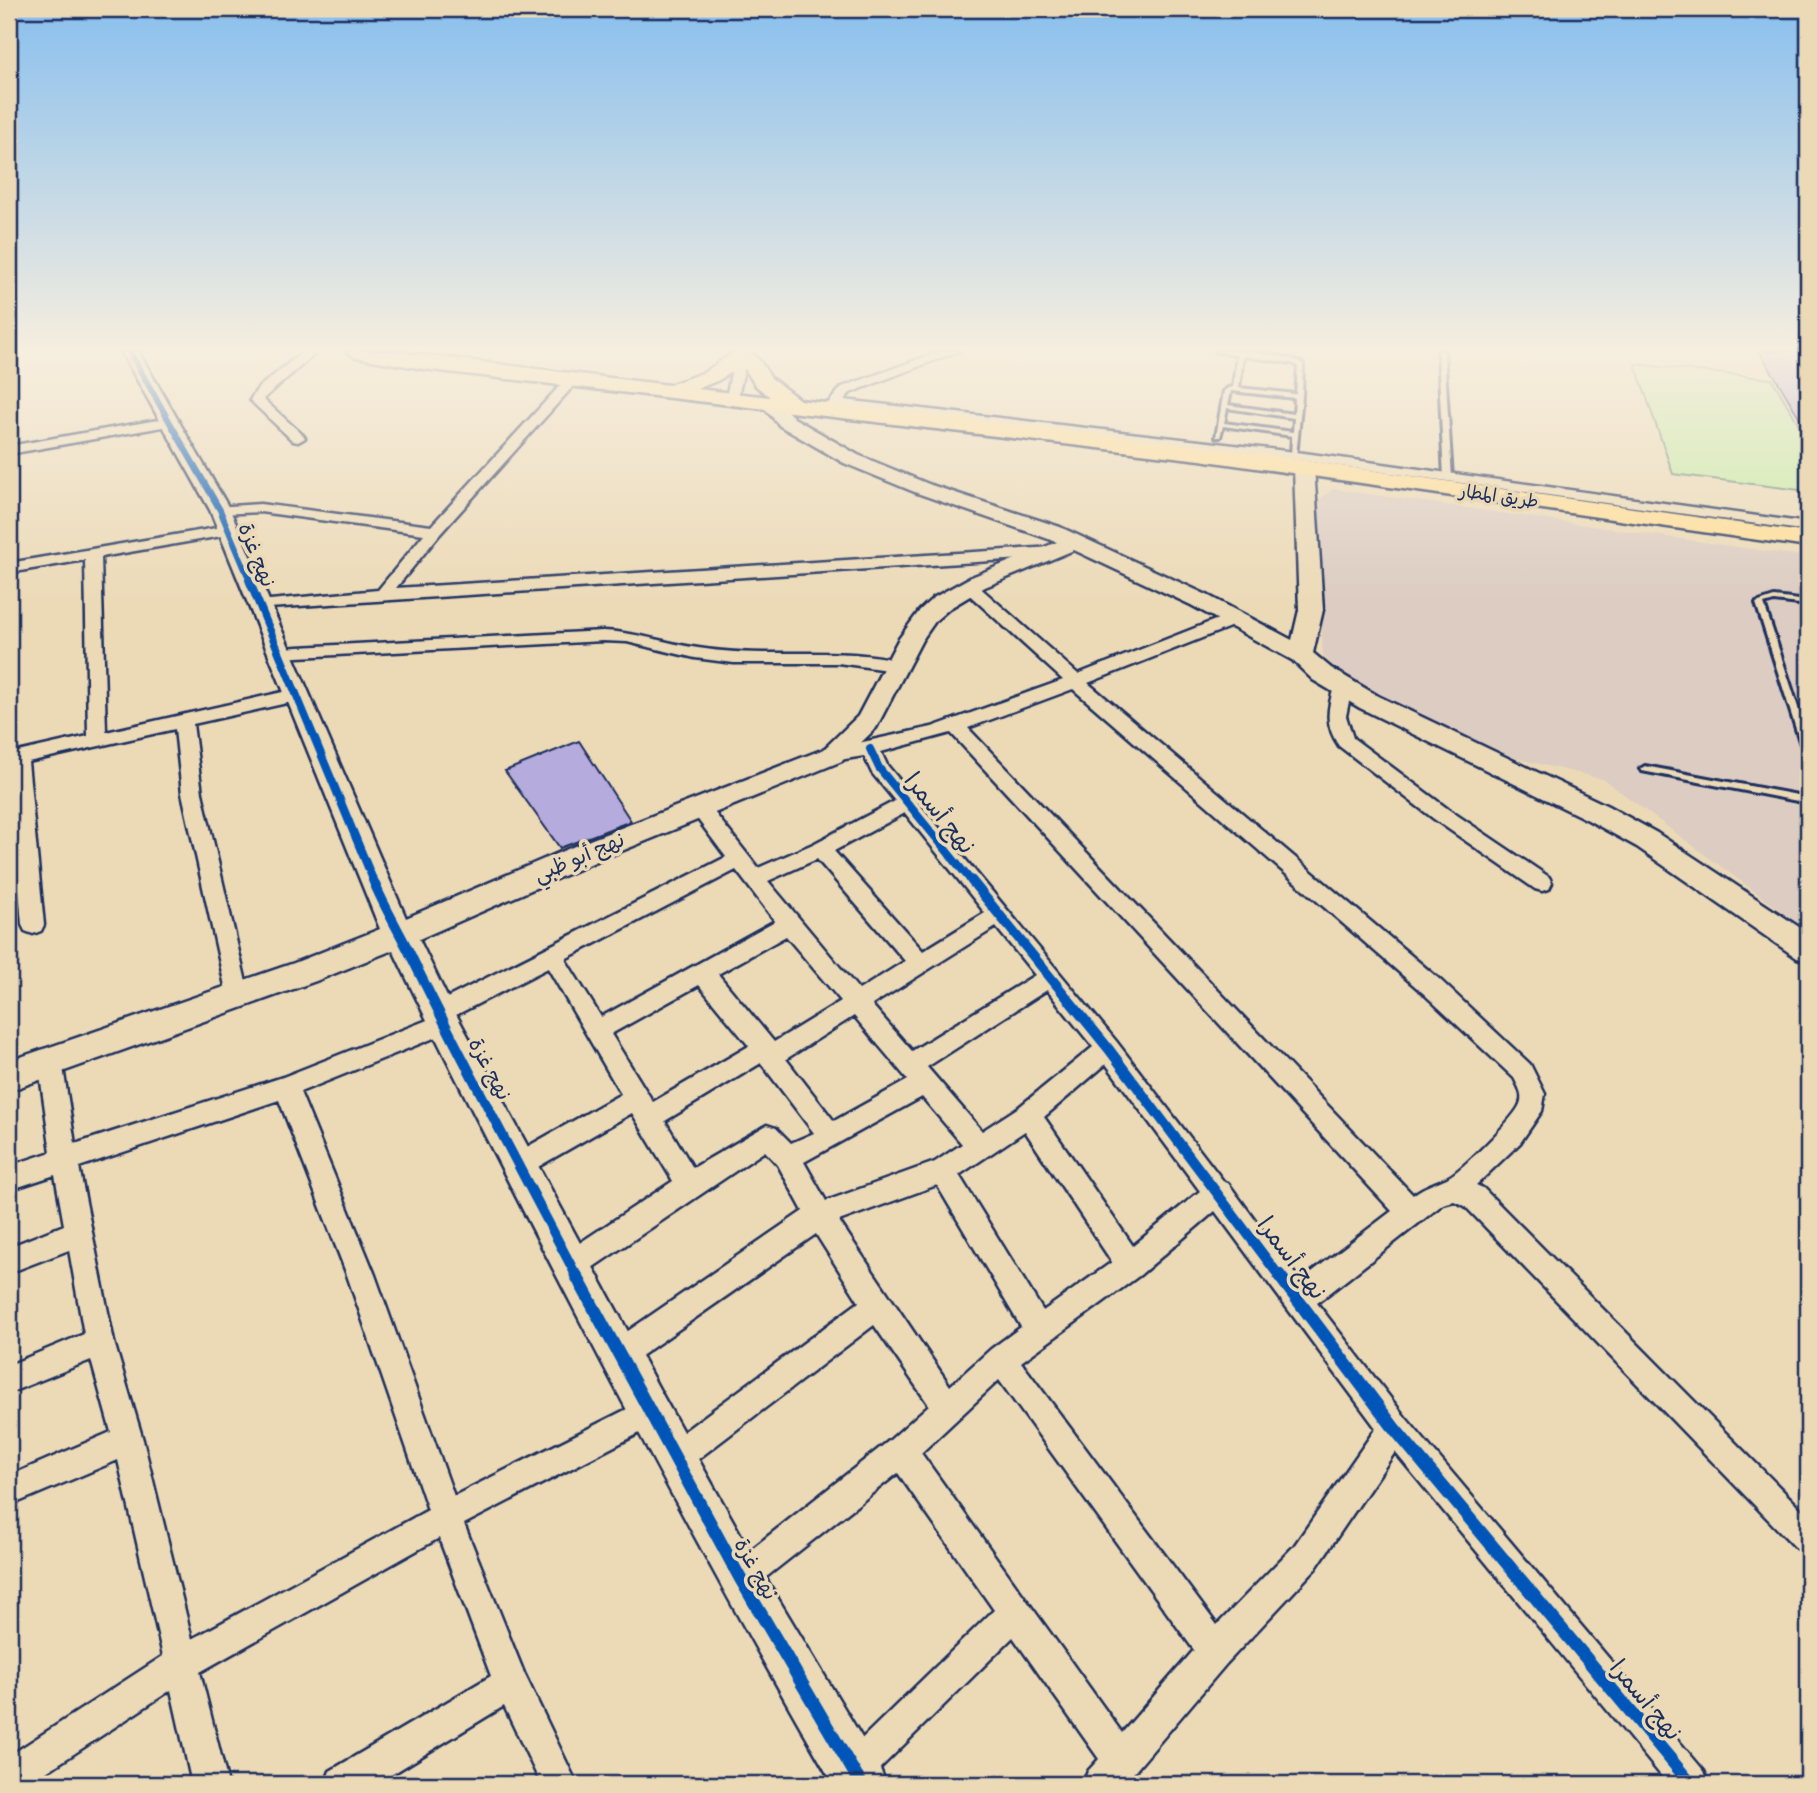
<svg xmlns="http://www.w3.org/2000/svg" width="1817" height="1793" font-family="Delius,'Playpen Sans Arabic',sans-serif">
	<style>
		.built { fill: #dcccc2 }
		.green { fill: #c5eba5; stroke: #708d82; stroke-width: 2 }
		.building { fill: #b5abdc; stroke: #1b2f5e; stroke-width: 2 }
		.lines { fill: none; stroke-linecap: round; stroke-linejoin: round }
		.lane-casing { stroke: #1b2f5e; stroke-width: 6 }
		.street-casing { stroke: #1b2f5e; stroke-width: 5 }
		.secondary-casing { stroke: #1b2f5e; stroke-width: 5 }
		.primary-casing { stroke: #1b2f5e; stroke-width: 5 }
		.lane { fill: #ecdab7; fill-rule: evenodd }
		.street { fill: #ecdab7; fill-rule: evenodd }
		.secondary { fill: #ecdab7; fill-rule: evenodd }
		.primary { fill: #ffdd96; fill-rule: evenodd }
		.cycleway-far3-casing { stroke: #ecdab7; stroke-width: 9 }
		.cycleway-far2-casing { stroke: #ecdab7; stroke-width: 11 }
		.cycleway-far1-casing { stroke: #ecdab7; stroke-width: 14 }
		.cycleway-casing { stroke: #ecdab7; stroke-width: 18 }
		.cycleway-far3 { stroke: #0057b8; stroke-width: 6 }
		.cycleway-far2 { stroke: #0057b8; stroke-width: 8 }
		.cycleway-far1 { stroke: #0057b8; stroke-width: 10 }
		.cycleway { stroke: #0057b8; stroke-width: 13 }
		.labels { text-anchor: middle; stroke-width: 7; stroke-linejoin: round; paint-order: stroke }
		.far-street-label { font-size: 18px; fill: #1b2f5e; stroke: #ecdab7 }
		.street-label { font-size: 21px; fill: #1b2f5e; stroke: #ecdab7 }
		.near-street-label { font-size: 24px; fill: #1b2f5e; stroke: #ecdab7 }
	</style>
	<rect width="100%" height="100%" fill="#ecdab7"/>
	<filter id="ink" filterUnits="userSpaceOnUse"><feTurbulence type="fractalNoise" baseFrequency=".0143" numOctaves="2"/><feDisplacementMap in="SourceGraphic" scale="14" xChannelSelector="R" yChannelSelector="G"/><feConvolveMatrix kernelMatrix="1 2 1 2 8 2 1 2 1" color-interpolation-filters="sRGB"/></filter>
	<g filter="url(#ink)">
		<polygon class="built" points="1333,489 1808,557 1808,931 1603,779 1518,759 1349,683 1323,655 1315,503"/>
		<polygon class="green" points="1635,364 1772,379 1808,440 1808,491 1673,474"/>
		<g class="building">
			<polygon points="1759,351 1808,351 1808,432 1777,380"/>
			<polygon points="579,741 631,821 560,848 505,771"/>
		</g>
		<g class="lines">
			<defs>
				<g id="lane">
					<path d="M 1215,351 C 1237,351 1285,353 1303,364 L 1302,396 L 1296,457 L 1291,456 L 1292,436 L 1223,426 L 1220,437 L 1216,437 L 1224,391 L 1228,388 L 1233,387 L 1237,355 ZM 1243,356 L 1292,363 L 1298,366 L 1296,394 L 1239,388 ZM 1231,391 L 1295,398 L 1294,414 L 1228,405 ZM 1227,408 L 1294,418 L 1293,432 L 1224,423 Z"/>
					<polygon points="1438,351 1444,351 1452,478 1448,480 1444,478"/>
					<polygon points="1774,597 1808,601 1808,605 1774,601 1764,604 1808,738 1808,754 1803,751 1756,603"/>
					<polygon points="1645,766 1808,797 1808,803 1642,771 1640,769"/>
				</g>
				<g id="street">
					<polygon points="304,351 318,351 263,399 303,435 305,438 298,442 293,441 250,400 258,388"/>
					<polygon points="736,351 748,351 738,397 732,401 726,397"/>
					<polygon points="941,351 959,351 850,393 844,400 1304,453 1808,523 1808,531 1304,461 838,407 830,413 823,409 842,387"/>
					<polygon points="572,376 578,380 576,383 440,534 396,588 1054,547 1062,552 1054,557 253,609 251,606 253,603 259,601 378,590 424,534 260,512 220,514 215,513 213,510 215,507 260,504 431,526 568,377"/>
					<polygon points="169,418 176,422 174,425 9,454 9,446"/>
					<polygon points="228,526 233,528 236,531 233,534 101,557 106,732 296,689 305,695 296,701 193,724 202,793 249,995 246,1002 238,1004 230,1002 227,995 182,793 175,729 28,762 44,925 41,931 33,934 25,931 22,925 9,766 9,754 88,736 85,560 9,573 9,563"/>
					<path d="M 970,582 L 976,584 L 1078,674 L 1228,615 L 1240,615 L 1242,619 L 1240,623 L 1088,683 L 1439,979 L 1530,1064 L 1545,1094 L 1542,1111 L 1520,1143 L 1476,1185 L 1483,1188 L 1808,1516 L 1808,1554 L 1797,1549 L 1465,1206 L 1454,1201 L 1443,1204 L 1317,1303 L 1405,1417 L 1704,1771 L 1709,1784 L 1668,1784 L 1395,1452 L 1316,1568 L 1227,1663 L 1124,1784 L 1083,1784 L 1088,1771 L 1099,1759 L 1013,1637 L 865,1783 L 841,1783 L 835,1771 L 841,1759 L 994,1610 L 898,1473 L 751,1589 L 740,1594 L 729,1589 L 724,1578 L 729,1567 L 890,1440 L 929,1405 L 874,1325 L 685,1469 L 674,1473 L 663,1469 L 659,1458 L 663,1447 L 859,1302 L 816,1234 L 629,1364 L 619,1368 L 609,1364 L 605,1354 L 609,1344 L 803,1211 L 778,1165 L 765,1151 L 583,1274 L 573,1278 L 563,1274 L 559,1264 L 563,1254 L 673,1181 L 632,1113 L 529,1172 L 520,1176 L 511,1172 L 507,1164 L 511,1156 L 621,1094 L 548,968 L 454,1016 L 458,1023 L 454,1030 L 300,1092 L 375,1275 L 454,1496 L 649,1398 L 659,1403 L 664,1413 L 659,1423 L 464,1524 L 524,1673 L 577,1784 L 541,1784 L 504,1706 L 376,1784 L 325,1784 L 330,1771 L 491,1676 L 439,1538 L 200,1672 L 228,1784 L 192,1784 L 171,1690 L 28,1784 L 9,1784 L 9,1756 L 163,1656 L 118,1460 L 9,1506 L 9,1476 L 111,1432 L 91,1360 L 9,1393 L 9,1365 L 84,1334 L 69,1250 L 9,1273 L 9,1247 L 64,1225 L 55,1175 L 9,1190 L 9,1166 L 51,1152 L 38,1061 L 42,1054 L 50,1051 L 58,1054 L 62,1061 L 75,1144 L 283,1077 L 430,1019 L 428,1013 L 431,1006 L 726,857 L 693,813 L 690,808 L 693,803 L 707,803 L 758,868 L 813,844 L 895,801 L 872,773 L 864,756 L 833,761 L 826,760 L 824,755 L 826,750 L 932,727 L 1063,680 L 964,590 L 962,587 ZM 1073,689 L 1423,993 L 1514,1078 C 1518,1086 1524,1095 1520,1104 C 1515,1118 1460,1172 1447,1178 C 1434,1184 1424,1186 1413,1195 L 968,728 ZM 951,733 L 1392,1211 L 1300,1281 L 1228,1183 L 1224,1182 L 1116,1041 L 887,765 L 881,752 ZM 905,813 L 985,913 L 923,951 L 834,851 ZM 817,859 L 905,961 L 859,990 L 768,881 ZM 736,870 L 775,921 L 601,1017 L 565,959 ZM 996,927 L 1035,975 L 912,1051 L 872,1005 ZM 786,936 L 841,1001 L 774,1042 L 718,974 ZM 699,985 L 749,1046 L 653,1102 L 611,1034 ZM 1047,990 L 1093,1047 L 1019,1107 L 982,1131 L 927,1067 ZM 854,1016 L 908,1080 L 834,1121 L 786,1059 ZM 761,1063 L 814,1133 L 791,1143 L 776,1128 L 767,1125 L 693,1168 L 665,1121 ZM 1106,1064 L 1200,1191 L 1133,1246 L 1044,1117 ZM 922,1097 L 962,1144 L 935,1162 L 826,1201 L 804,1162 ZM 279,1100 L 347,1275 L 428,1510 L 192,1639 L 143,1440 L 114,1342 L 79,1167 ZM 1025,1131 L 1112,1262 L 1043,1311 L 959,1175 ZM 937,1185 L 1021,1327 L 991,1349 L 950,1386 L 839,1221 ZM 1215,1211 L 1376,1428 L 1294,1546 L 1217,1625 L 1021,1362 L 1140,1275 ZM 999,1380 L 1194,1650 L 1122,1733 L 921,1453 Z"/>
					<path d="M 603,631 C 636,632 665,643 698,648 C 735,654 772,653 810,653 C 828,653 894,653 904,666 L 895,671 L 838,663 L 734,663 L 695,658 L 627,642 L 603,641 L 279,658 L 270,653 L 279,648 Z"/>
					<path d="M 1343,681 L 1352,687 L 1346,716 L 1353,738 L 1448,809 L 1549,877 L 1552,883 L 1549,889 L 1542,891 L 1535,889 L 1434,819 L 1339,746 C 1325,726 1327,710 1334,687 Z"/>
				</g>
				<path id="secondary" d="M 121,351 L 138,351 L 230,510 L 406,918 L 577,845 L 824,749 L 858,716 L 898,640 L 920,610 L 933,598 L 969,578 L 1057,542 L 917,493 L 844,463 L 780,426 L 759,402 L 768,397 L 774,398 L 794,418 L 858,455 L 931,485 L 1060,527 L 1207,595 L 1292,640 L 1299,610 L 1294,467 L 1297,463 L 1311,463 L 1314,467 L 1323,610 L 1313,653 L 1331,668 L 1378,696 L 1608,806 L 1657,833 L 1808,933 L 1808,961 L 1797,958 L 1637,847 L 1588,820 L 1360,708 L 1313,680 L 1292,660 L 1191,605 L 1074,550 L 985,587 L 950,608 L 936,620 L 922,640 L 876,728 L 842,761 L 597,861 L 419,939 L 450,1003 L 664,1398 L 756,1562 L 879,1766 L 886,1784 L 833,1784 C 726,1599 626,1411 528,1220 C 483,1131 436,1041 393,950 L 316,981 L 9,1091 L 9,1061 L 294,963 L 380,929 L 210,510 Z"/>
				<path id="primary" d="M 346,351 L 390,351 L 669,385 L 705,372 L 735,351 L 749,351 L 760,361 L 771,378 L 800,400 L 1200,446 L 1808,533 L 1808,547 L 1200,460 L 423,369 L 355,357 ZM 742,365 L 756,386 L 770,397 L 697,389 L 719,380 Z"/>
			</defs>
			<use href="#lane" class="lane-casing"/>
			<use href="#street" class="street-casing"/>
			<use href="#secondary" class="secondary-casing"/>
			<use href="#primary" class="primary-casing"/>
			<use href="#lane" class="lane"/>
			<use href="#street" class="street"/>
			<use href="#secondary" class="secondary"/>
			<use href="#primary" class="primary"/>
			<defs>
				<polyline id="cycleway-far3" points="129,351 220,510 250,581"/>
				<g id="cycleway-far2">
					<polyline points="249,580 374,882"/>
					<polyline points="870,749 879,768 972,882"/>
				</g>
				<g id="cycleway-far1">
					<path d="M 373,880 C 385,909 401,934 414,962 C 466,1068 522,1172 577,1277"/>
					<polyline points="971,880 1108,1048 1280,1277"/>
				</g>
				<g id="cycleway">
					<polyline points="576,1275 740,1578 861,1784"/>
					<polyline points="1279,1275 1394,1428 1691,1784"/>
				</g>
			</defs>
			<use href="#cycleway-far3" class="cycleway-far3-casing"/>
			<use href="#cycleway-far2" class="cycleway-far2-casing"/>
			<use href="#cycleway-far1" class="cycleway-far1-casing"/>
			<use href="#cycleway" class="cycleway-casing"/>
			<use href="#cycleway-far3" class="cycleway-far3"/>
			<use href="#cycleway-far2" class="cycleway-far2"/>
			<use href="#cycleway-far1" class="cycleway-far1"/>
			<use href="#cycleway" class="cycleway"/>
		</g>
	</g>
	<linearGradient id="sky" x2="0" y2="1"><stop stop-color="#88bfee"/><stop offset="0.58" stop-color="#f6eedf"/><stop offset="1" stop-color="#f6eedf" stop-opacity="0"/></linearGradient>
	<rect width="1817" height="602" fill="url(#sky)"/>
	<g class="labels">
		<g class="far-street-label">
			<text transform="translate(1499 496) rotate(8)" y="6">طريق المطار</text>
		</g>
		<g class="street-label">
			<text transform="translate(257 555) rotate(68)" y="7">نهج غزة</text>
			<text transform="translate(579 857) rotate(-23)" y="7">نهج أبو ظبي</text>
			<text transform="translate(490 1069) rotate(62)" y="7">نهج غزة</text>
			<text transform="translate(756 1569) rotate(61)" y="7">نهج غزة</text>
		</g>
		<g class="near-street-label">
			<text transform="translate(940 813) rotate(51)" y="8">نهج أسمرا</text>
			<text transform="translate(1292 1258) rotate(53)" y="8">نهج أسمرا</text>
			<text transform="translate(1646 1700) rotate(50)" y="8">نهج أسمرا</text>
		</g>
	</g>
	<rect width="1817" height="1793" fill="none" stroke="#ecdab7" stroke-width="35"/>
	<rect x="18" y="18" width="1782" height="1758" fill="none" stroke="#1b2f5e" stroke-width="2.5" filter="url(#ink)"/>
</svg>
